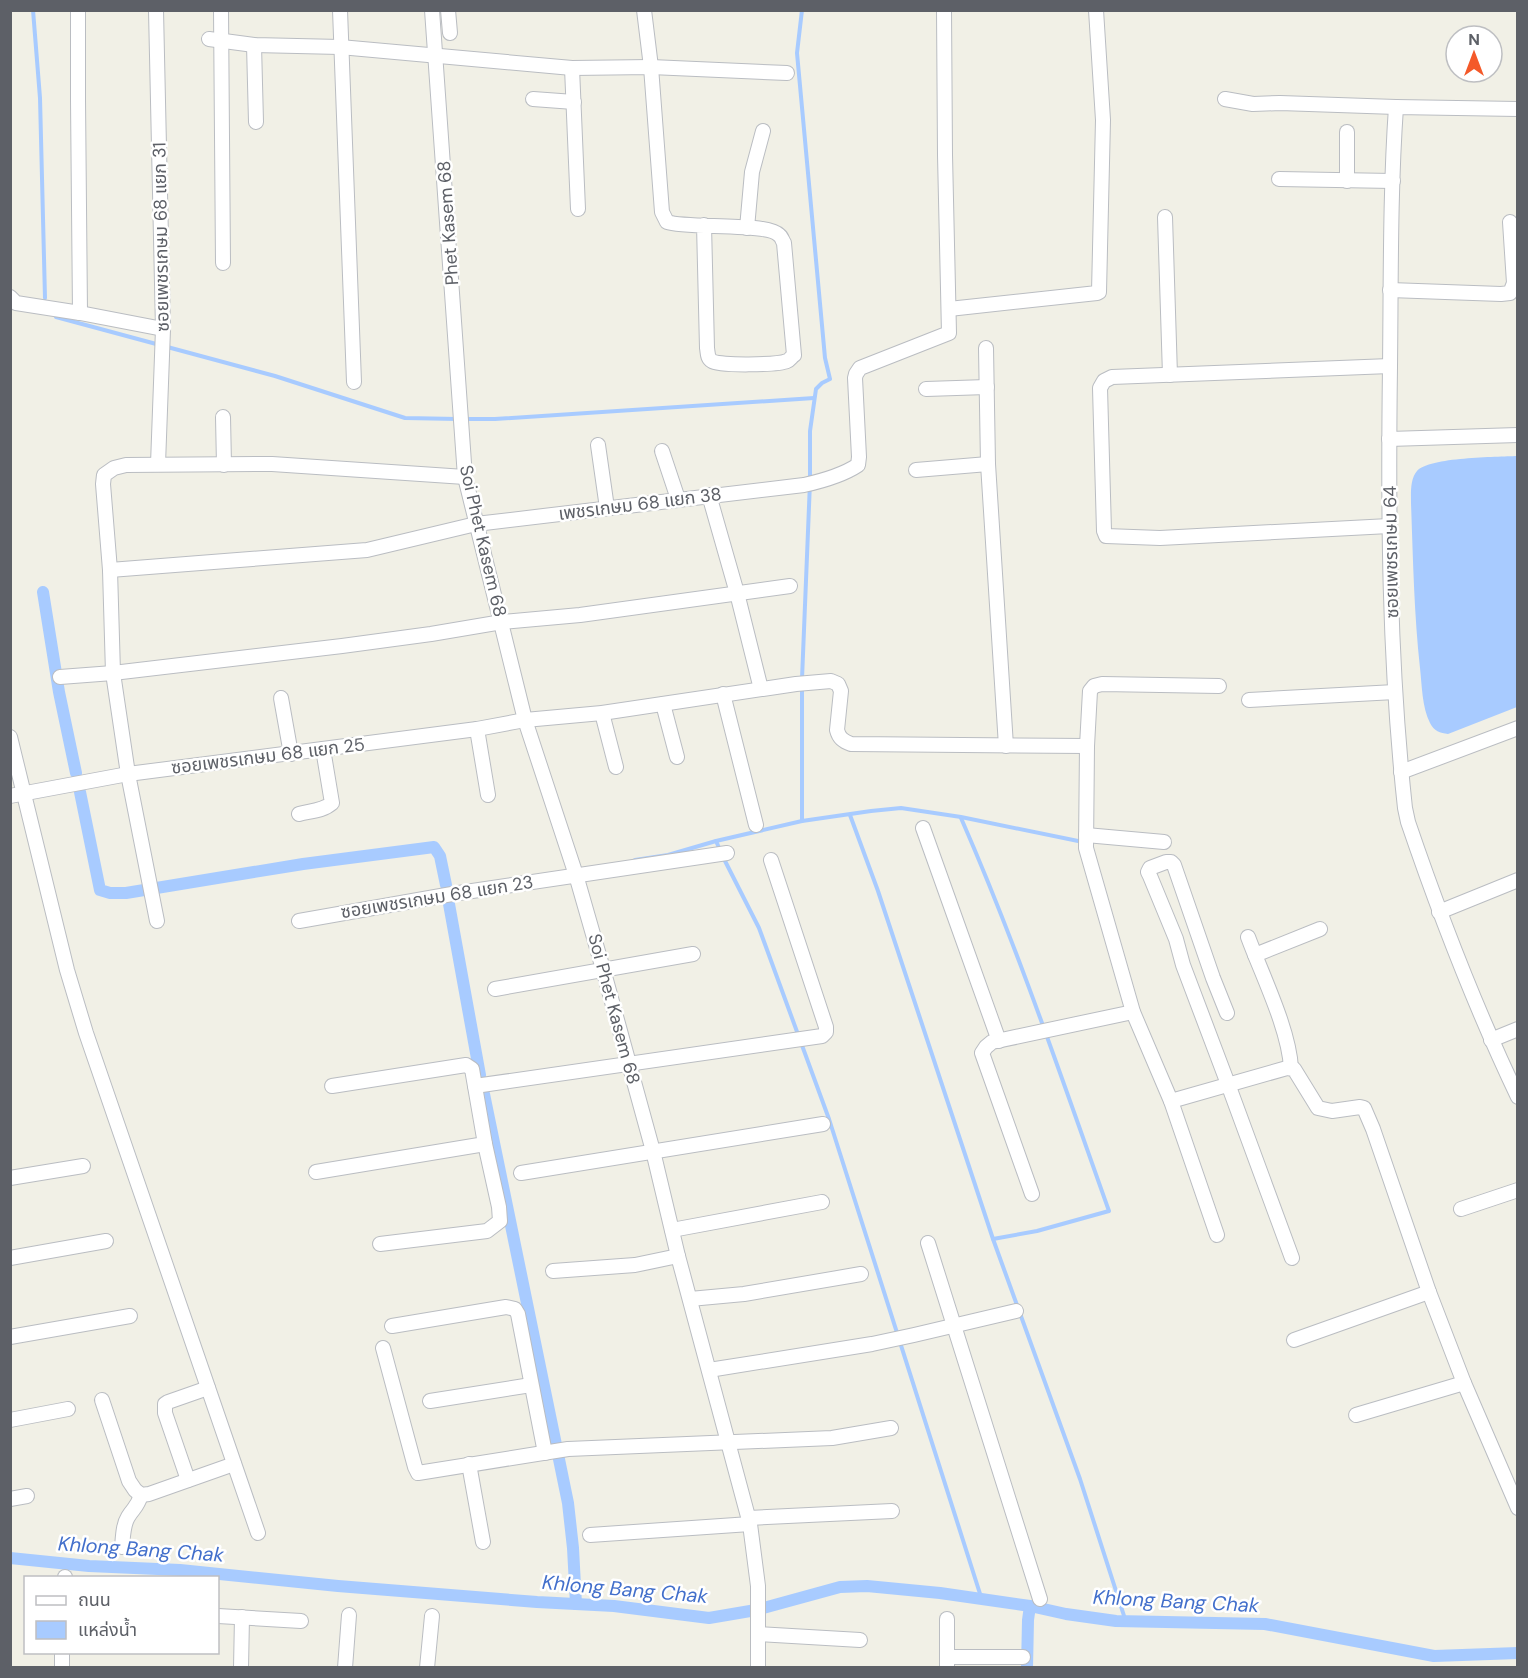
<svg xmlns="http://www.w3.org/2000/svg" width="1528" height="1678" font-family="'DM Sans','Noto Sans Thai',sans-serif">
	<style>
		.water { fill: #a8cbff }
		.lines { fill: none; stroke-linecap: round; stroke-linejoin: round }
		.stream { stroke: #a8cbff; stroke-width: 4 }
		.canal { stroke: #a8cbff; stroke-width: 12 }
		.minor-casing { stroke: #babdc2; stroke-width: 16 }
		.minor { stroke: #fff; stroke-width: 14 }
		.labels { text-anchor: middle; stroke-width: 5; stroke-linejoin: round; paint-order: stroke }
		.street-label { font-size: 18px; fill: #5d6067; stroke: #fff }
		.water-label { font-size: 20px; font-style: italic; fill: #426fcb; stroke: #fff }
	</style>
	<rect width="100%" height="100%" fill="#f1f0e6"/>
	<path class="water" d="M 1517,456 L 1517,707 L 1448,734 C 1440,733 1434,731 1430,723 C 1422,707 1422,686 1420,668 C 1414,613 1413,558 1411,503 C 1411,493 1410,479 1417,471 C 1429,457 1497,457 1517,456 Z"/>
	<g class="lines">
		<g class="stream">
			<polyline points="33,10 40,98 45,298"/>
			<polyline points="802,10 797,53 825,358 830,379 822,383 816,389 810,431 810,482 802,679"/>
			<polyline points="56,317 275,376 405,418 458,419"/>
			<polyline points="465,419 495,419 814,398"/>
			<polyline points="802,686 802,821"/>
			<polyline points="850,815 878,891 993,1239 1080,1479 1126,1622"/>
			<path d="M 961,818 C 1017,946 1062,1079 1109,1211 L 1037,1231 L 993,1239"/>
			<polyline points="716,841 720,850"/>
			<polyline points="723,857 759,928 829,1119 982,1600"/>
			<polyline points="635,860 668,855 716,841 802,821 871,811 901,808 961,817 1083,842"/>
		</g>
		<g class="canal">
			<polyline points="43,592 59,692 76,773"/>
			<polyline points="80,792 100,890 110,893 126,893 303,864 434,847 440,856 446,885"/>
			<polyline points="449,904 480,1075"/>
			<polyline points="484,1094 568,1503 573,1548 576,1604"/>
			<polyline points="10,1558 89,1566 180,1570 338,1586 537,1602 614,1606 709,1618 756,1610 840,1587 867,1586 940,1593 1030,1606 1066,1614 1116,1621 1265,1624 1434,1656 1518,1653"/>
			<polyline points="1027,1668 1028,1620 1030,1606"/>
		</g>
		<defs>
			<g id="minor">
				<polyline points="78,10 78,100 80,313"/>
				<polyline points="156,10 163,329 158,464"/>
				<polyline points="221,10 223,263"/>
				<polyline points="340,10 354,382"/>
				<polyline points="432,10 465,477 525,720 576,875 603,969 653,1151 678,1256 750,1524 758,1586 758,1668"/>
				<polyline points="448,10 450,33"/>
				<path d="M 644,10 L 651,67 L 662,212 L 667,222 C 687,229 767,222 779,235 C 782,237 782,240 784,243 L 794,355 C 791,357 790,360 787,361 C 778,365 719,366 712,361 C 707,358 708,353 707,348 L 704,225"/>
				<polyline points="209,39 254,45 340,47 572,68 651,67 787,73"/>
				<polyline points="254,45 256,122"/>
				<polyline points="572,68 578,209"/>
				<polyline points="533,99 574,102"/>
				<polyline points="1225,99 1253,104 1280,103 1396,107"/>
				<path d="M 1518,109 L 1396,107 C 1390,193 1391,280 1390,367 C 1388,514 1389,661 1405,808 L 1408,822 C 1440,916 1475,1007 1518,1097"/>
				<polyline points="1347,132 1347,181"/>
				<polyline points="1279,179 1393,181"/>
				<polyline points="1165,217 1170,375"/>
				<polyline points="747,228 752,172 763,131"/>
				<polyline points="1390,290 1501,294 1510,293 1514,283 1510,222"/>
				<polyline points="10,297 16,303 80,313 163,329"/>
				<polyline points="949,309 1097,293 1099,292 1103,120 1096,10"/>
				<polyline points="986,348 988,464 1006,746"/>
				<polyline points="926,389 987,387"/>
				<polyline points="223,417 224,465"/>
				<polyline points="1389,439 1518,435"/>
				<polyline points="598,445 607,508"/>
				<polyline points="662,451 678,499"/>
				<polyline points="916,470 988,464"/>
				<polyline points="709,495 737,593 761,689"/>
				<polyline points="1389,526 1160,538 1106,536 1104,531 1100,388 1104,381 1112,377 1390,366"/>
				<polyline points="110,570 103,484 104,475 114,468 126,465 272,464 465,477"/>
				<polyline points="60,677 113,673 342,646 431,634 502,622 580,615 790,586"/>
				<polyline points="723,694 756,825"/>
				<polyline points="281,698 291,754"/>
				<polyline points="1249,700 1395,692"/>
				<polyline points="663,704 677,757"/>
				<polyline points="602,713 616,767"/>
				<polyline points="477,729 488,795"/>
				<polyline points="10,737 67,970 86,1033 258,1533"/>
				<polyline points="1401,772 1518,728"/>
				<path d="M 10,796 L 128,774 L 477,729 L 525,720 L 602,713 L 796,684 L 831,681 L 838,684 L 841,691 L 837,730 C 839,738 843,741 851,744 L 1087,746"/>
				<path d="M 299,814 C 310,811 323,811 332,803 L 323,749"/>
				<polyline points="923,828 999,1041"/>
				<polyline points="1086,835 1164,842"/>
				<polyline points="1439,912 1518,880"/>
				<path d="M 157,921 L 128,774 L 113,673 L 110,570 L 367,550 L 476,524 L 804,485 C 822,481 843,475 858,465 L 859,457 L 855,378 L 856,374 L 860,368 L 949,333 L 945,155 L 944,10"/>
				<polyline points="299,921 452,894 727,853"/>
				<path d="M 1248,937 C 1262,975 1289,1029 1291,1068"/>
				<polyline points="1255,955 1320,929"/>
				<polyline points="495,989 693,954"/>
				<polyline points="1227,1013 1213,978 1174,865 1171,862 1166,862 1150,868 1148,872 1150,876 1176,939 1183,965 1228,1084 1292,1258"/>
				<polyline points="1491,1040 1518,1029"/>
				<polyline points="332,1086 466,1065 472,1069 485,1144 499,1207 500,1221 487,1231 380,1244"/>
				<polyline points="475,1086 822,1036 826,1032 826,1027 771,860"/>
				<polyline points="1171,1101 1287,1068 1294,1069 1318,1108 1332,1111 1360,1107 1364,1108 1373,1129 1429,1292 1464,1383 1518,1508"/>
				<polyline points="316,1172 485,1144"/>
				<polyline points="521,1173 823,1124"/>
				<polyline points="10,1178 83,1166"/>
				<polyline points="1032,1194 982,1053 986,1047 992,1042 1133,1012"/>
				<polyline points="1461,1209 1518,1190"/>
				<polyline points="672,1230 822,1202"/>
				<polyline points="1217,1235 1171,1101 1133,1012 1086,848 1087,746 1090,691 1094,686 1102,684 1219,686"/>
				<polyline points="928,1243 1040,1599"/>
				<polyline points="10,1258 106,1241"/>
				<polyline points="553,1271 635,1265 678,1256"/>
				<polyline points="690,1299 744,1294 861,1274"/>
				<polyline points="392,1326 506,1307 515,1309 518,1314 545,1453"/>
				<polyline points="10,1337 130,1316"/>
				<polyline points="1294,1340 1429,1292"/>
				<polyline points="383,1348 415,1467 418,1473 568,1449 832,1438 891,1428"/>
				<polyline points="709,1370 872,1344 914,1335 1016,1311"/>
				<polyline points="102,1400 129,1481 135,1490 141,1495 149,1494 234,1464"/>
				<polyline points="430,1401 531,1385"/>
				<polyline points="1356,1415 1464,1383"/>
				<polyline points="10,1420 68,1409"/>
				<polyline points="469,1464 483,1542"/>
				<polyline points="188,1480 165,1413 165,1404 168,1402 208,1388"/>
				<polyline points="10,1499 27,1496"/>
				<polyline points="749,1518 892,1511"/>
				<polyline points="590,1535 750,1524"/>
				<path d="M 122,1547 C 123,1537 123,1525 128,1517 C 134,1507 137,1508 141,1495"/>
				<polyline points="65,1578 65,1577"/>
				<polyline points="218,1616 301,1621"/>
				<polyline points="759,1634 860,1640"/>
				<polyline points="947,1657 1023,1657"/>
				<polyline points="62,1668 62,1652"/>
				<polyline points="241,1668 242,1617"/>
				<polyline points="345,1668 349,1615"/>
				<polyline points="427,1668 432,1616"/>
				<polyline points="947,1668 947,1619"/>
			</g>
		</defs>
		<use href="#minor" class="minor-casing"/>
		<use href="#minor" class="minor"/>
	</g>
	<g class="labels">
		<g class="street-label">
			<text transform="translate(448 223) rotate(-94)" y="6">Phet Kasem 68</text>
			<text transform="translate(161 237) rotate(-91)" y="6">ซอยเพชรเกษม 68 แยก 31</text>
			<text transform="translate(640 504) rotate(-7)" y="6">เพชรเกษม 68 แยก 38</text>
			<text transform="translate(483 541) rotate(77)" y="6">Soi Phet Kasem 68</text>
			<text transform="translate(1391 552) rotate(-91)" y="6">ซอยเพชรเกษม 64</text>
			<text transform="translate(268 756) rotate(-7)" y="6">ซอยเพชรเกษม 68 แยก 25</text>
			<text transform="translate(437 897) rotate(-9)" y="6">ซอยเพชรเกษม 68 แยก 23</text>
			<text transform="translate(614 1009) rotate(75)" y="6">Soi Phet Kasem 68</text>
		</g>
		<g class="water-label">
			<text transform="translate(141 1549) rotate(4)" y="7">Khlong Bang Chak</text>
			<text transform="translate(625 1589) rotate(5)" y="7">Khlong Bang Chak</text>
			<text transform="translate(1176 1601) rotate(3)" y="7">Khlong Bang Chak</text>
		</g>
	</g>
	<rect width="1528" height="1678" fill="none" stroke="#5d6067" stroke-width="24"/>
	<rect x="24" y="1576" width="195" height="78" fill="#ffffff" stroke="#bebfc2" stroke-width="1.5"/>
	<rect x="36" y="1596" width="30" height="9" fill="#ffffff" stroke="#bebfc2" stroke-width="1.5"/>
	<text x="78" y="1606" font-size="18" fill="#5d6067">ถนน</text>
	<rect x="36" y="1621" width="30" height="18" fill="#a8cbff" stroke="#bebfc2" stroke-width="1.5"/>
	<text x="78" y="1636" font-size="18" fill="#5d6067">แหล่งน้ำ</text>
	<g transform="translate(1474 54)"><circle r="28" fill="#ffffff" stroke="#bebfc2" stroke-width="1.5"/>
	<path d="M0-4.5L10 22L0 15L-10 22Z" fill="#f45929"/>
	<text y="-9" font-size="16" font-weight="bold" text-anchor="middle" fill="#5d6067">N</text>
	</g>
</svg>
